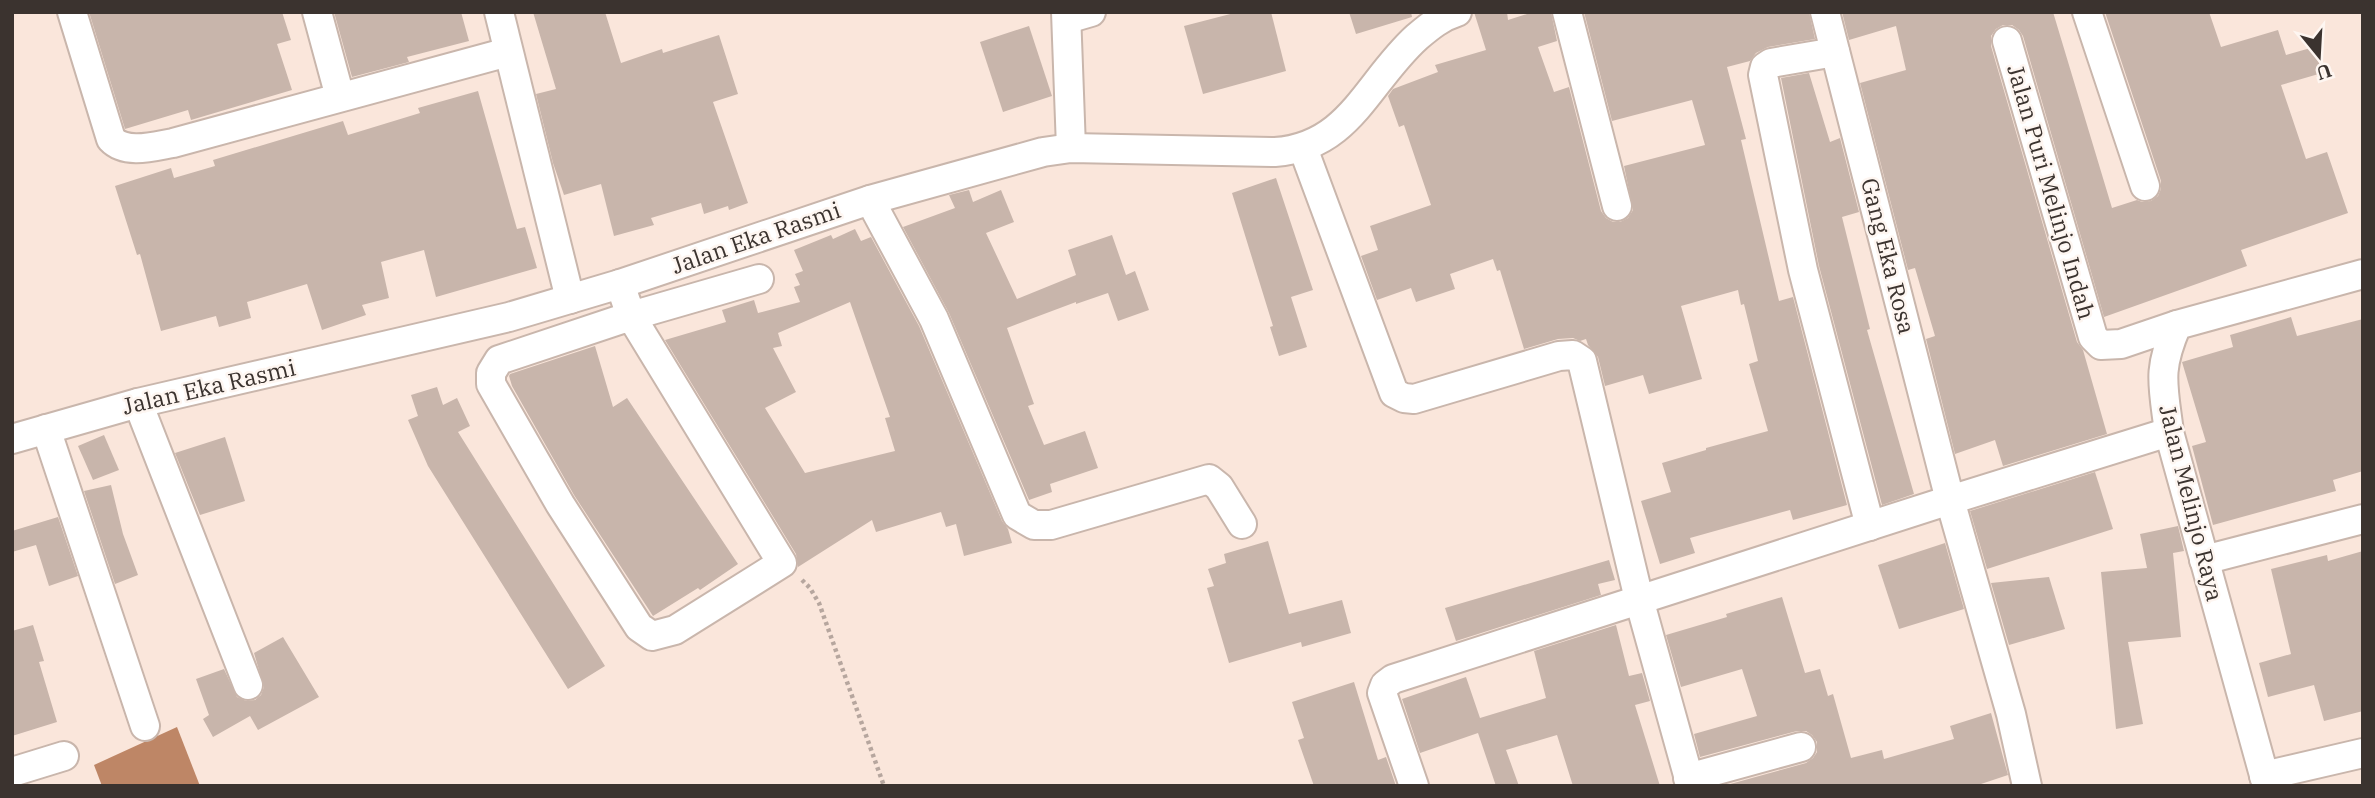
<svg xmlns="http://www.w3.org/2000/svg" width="2375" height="798" font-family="'IBM Plex Serif',serif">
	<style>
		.water { fill: #be8666 }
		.building { fill: #c8b5ab; fill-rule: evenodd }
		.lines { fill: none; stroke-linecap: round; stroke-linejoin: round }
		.minor-casing { stroke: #c9b6ac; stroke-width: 32 }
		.path { stroke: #b6a69e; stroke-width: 4.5; stroke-dasharray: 3.5 3.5; stroke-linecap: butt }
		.minor { stroke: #fff; stroke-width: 28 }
		.labels { text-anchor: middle; stroke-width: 5; stroke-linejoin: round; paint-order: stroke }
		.street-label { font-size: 23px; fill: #3b332f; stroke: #fef6f1 }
	</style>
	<rect width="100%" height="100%" fill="#fae6db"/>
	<polygon class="water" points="177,727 200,786 102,786 94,765"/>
	<g class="building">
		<polygon points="89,12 282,12 291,40 277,44 292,90 191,120 188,110 125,129"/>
		<polygon points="334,12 461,12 469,41 407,57 409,62 352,77"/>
		<polygon points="533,12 605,12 621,63 662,49 663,53 719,35 738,94 713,102 748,203 729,210 728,206 704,214 701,203 651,218 654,225 614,236 601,184 564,195 553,163 536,94 556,89"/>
		<polygon points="1238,12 1271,12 1286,71 1203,94 1184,26"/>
		<polygon points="1349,12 1411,12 1412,17 1356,34"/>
		<polygon points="1474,12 1507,12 1508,20 1533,12 1551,12 1557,41 1538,47 1554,92 1569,87 1601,211 1606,218 1613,222 1620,222 1628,218 1633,210 1624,166 1705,145 1692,100 1612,121 1584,12 1809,12 1815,39 1768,47 1756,53 1750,61 1727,67 1746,139 1741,140 1779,301 1793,297 1847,505 1793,520 1790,510 1690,538 1695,553 1660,564 1641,501 1671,492 1662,463 1706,450 1706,448 1768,431 1749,364 1758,361 1744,304 1741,305 1738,290 1681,306 1702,379 1649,394 1643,375 1605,386 1598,357 1588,345 1586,339 1580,341 1573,338 1558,339 1524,349 1500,270 1497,271 1493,259 1450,274 1455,289 1416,302 1411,288 1377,300 1361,256 1378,250 1370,226 1431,205 1404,125 1399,127 1388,96 1393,89 1438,72 1435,65 1486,50"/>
		<polygon points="1842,12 2053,12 2112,208 2137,200 2142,202 2151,201 2158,196 2161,189 2161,181 2105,12 2209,12 2221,47 2278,30 2286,55 2314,47 2322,73 2281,85 2306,159 2327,152 2348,213 2241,250 2247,266 2104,317 2023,36 2019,30 2012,25 2003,25 1996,29 1991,36 1991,46 2077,342 2083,350 2107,434 2003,466 1995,440 1955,454 1926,339 1935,336 1915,268 1908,270 1860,83 1906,70 1896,26 1849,40"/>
		<polygon points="1029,26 1052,96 1003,112 980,42"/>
		<polygon points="1809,73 1830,142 1840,138 1859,212 1842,217 1870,329 1867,330 1914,494 1882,505 1819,266 1781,78"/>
		<polygon points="478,91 517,229 525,227 537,268 436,297 424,250 381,262 389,298 362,305 366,315 322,330 307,284 247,302 251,318 219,327 216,316 161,331 140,254 137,255 115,186 171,168 174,178 215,166 213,160 343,121 348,135 420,113 418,108"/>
		<polygon points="1276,178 1313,290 1291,297 1307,347 1279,356 1270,327 1273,326 1232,193"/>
		<polygon points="969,190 973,202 1001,190 1014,222 986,233 1017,299 1076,275 1068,250 1112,235 1126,275 1135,271 1149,310 1118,321 1108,293 1076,304 1076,302 1007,328 1034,404 1028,406 1044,445 1085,431 1098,468 1050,484 1052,492 1029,500 949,313 903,227 955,208 949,195"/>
		<path d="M 855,229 L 861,241 L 871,237 L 919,326 L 1002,521 L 1008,529 L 1012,543 L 964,556 L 956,524 L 946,527 L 941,512 L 876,532 L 872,520 L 798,567 L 796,554 L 665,340 L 726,322 L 722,310 L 754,300 L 758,313 L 800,302 L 794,287 L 800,285 L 795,274 L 803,271 L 794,250 L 831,235 L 833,239 ZM 850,302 L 890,417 L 885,418 L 895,451 L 805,473 L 765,408 L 796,392 L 773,348 L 782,346 L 778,333 Z"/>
		<polygon points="2291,317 2297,336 2363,319 2363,471 2333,480 2336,491 2213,525 2192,446 2206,442 2182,362 2233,347 2230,335"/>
		<polygon points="595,346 613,407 627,398 738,564 700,590 698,588 653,616 574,495 512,386 509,376 510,374"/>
		<polygon points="437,387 443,405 457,398 470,426 458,432 605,666 568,689 428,466 408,420 418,416 411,395"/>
		<polygon points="104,435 119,470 93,480 78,446"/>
		<polygon points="225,437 245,501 200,515 175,453"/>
		<polygon points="2095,472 2113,529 1987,569 1970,511"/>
		<polygon points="111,485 123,534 138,575 115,584 84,491"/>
		<polygon points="58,517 78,576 49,586 36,545 12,552 12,531"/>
		<polygon points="2178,526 2184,551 2173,553 2181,637 2128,642 2143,724 2116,729 2101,572 2147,568 2140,534"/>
		<polygon points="1268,541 1289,614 1342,600 1351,633 1302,647 1301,642 1229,663 1207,588 1214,586 1208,569 1226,563 1224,554"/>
		<polygon points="1945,543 1964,609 1899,629 1878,565"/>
		<polygon points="2363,551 2363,711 2324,721 2314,685 2268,697 2259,663 2291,654 2271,569 2327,555 2328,561"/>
		<polygon points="1609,560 1615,580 1598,584 1601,595 1456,641 1445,608"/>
		<polygon points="2049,577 2065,629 2009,645 1991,583"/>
		<polygon points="1782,597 1805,673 1820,669 1828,696 1833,694 1851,758 1882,750 1884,759 1954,739 1950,726 1991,713 2008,775 1975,786 1723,786 1806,763 1813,758 1817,752 1817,742 1812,735 1806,731 1797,731 1700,757 1694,734 1757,716 1742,669 1681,687 1666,635 1727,617 1726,614"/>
		<polygon points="33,625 44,661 39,662 57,722 12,736 12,631"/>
		<polygon points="1616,625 1629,676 1642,673 1650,701 1635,705 1660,786 1573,786 1557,735 1506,750 1519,786 1496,786 1478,733 1420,753 1402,699 1466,677 1480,718 1546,698 1534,651"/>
		<polygon points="283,637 319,697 258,730 250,716 213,737 203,719 209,715 196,679 224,669 237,697 246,701 255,700 261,695 264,687 254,653"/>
		<polygon points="1354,682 1378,760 1386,757 1396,786 1314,786 1298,740 1304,738 1292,702"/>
	</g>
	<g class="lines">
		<defs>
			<g id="minor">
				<path d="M 72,12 L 111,139 C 126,155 155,146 173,143 L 508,52"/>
				<polyline points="317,12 340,97"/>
				<polyline points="499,12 570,299"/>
				<polyline points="1066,12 1071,148"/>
				<polyline points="1567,12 1617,206"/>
				<polyline points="1825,12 1950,500 2011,714 2027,786"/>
				<polyline points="2087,12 2145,186"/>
				<polyline points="1067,19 1091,12"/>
				<polyline points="2007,41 2093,337 2101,345 2121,344 2177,325"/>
				<polyline points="1835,52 1771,63 1765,67 1763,75 1803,270 1870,526"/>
				<polyline points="1303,148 1394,393 1404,398 1414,399 1559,356 1573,355 1582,361 1639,599 1691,786"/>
				<polyline points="870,200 934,319 1017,515 1034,525 1051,525 1209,479 1219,487 1242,524"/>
				<polyline points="620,284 631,316 782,563 675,630 652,636 639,627 560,504 491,384 491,373 499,360 631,316 759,279"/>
				<polyline points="138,403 248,685"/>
				<polyline points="46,429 145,726"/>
				<path d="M 12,439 L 138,403 L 509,317 L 620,284 L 870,200 L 1043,152 L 1071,148 L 1275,152 C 1350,147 1367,82 1417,37 C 1430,26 1441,17 1457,12"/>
				<polyline points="2204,560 2363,519"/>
				<polyline points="12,772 64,756"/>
				<polyline points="2264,776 2363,753"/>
				<polyline points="1688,778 1801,747"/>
				<polyline points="1414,786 1382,693 1385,685 1393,679 1950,500 2169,432"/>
				<path d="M 2267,786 L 2169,432 C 2163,384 2157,371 2177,325 L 2363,274"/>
			</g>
		</defs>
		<use href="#minor" class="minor-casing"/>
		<polyline class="path" points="802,580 810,588 819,603 884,786"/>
		<use href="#minor" class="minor"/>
	</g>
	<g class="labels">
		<g class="street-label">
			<text transform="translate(2051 192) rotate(74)" y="8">Jalan Puri Melinjo Indah</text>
			<text transform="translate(756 238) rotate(-19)" y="8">Jalan Eka Rasmi</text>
			<text transform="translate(1888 256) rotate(76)" y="8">Gang Eka Rosa</text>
			<text transform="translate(209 387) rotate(-13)" y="8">Jalan Eka Rasmi</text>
			<text transform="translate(2191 503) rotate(76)" y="8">Jalan Melinjo Raya</text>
		</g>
	</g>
	<rect width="2375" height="798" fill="none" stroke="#3b332f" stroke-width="28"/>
	<g transform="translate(2319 56) rotate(162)" stroke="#fef6f1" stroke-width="5" paint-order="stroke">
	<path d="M0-5L12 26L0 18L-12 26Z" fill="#3b332f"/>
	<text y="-10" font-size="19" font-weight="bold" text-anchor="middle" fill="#3b332f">U</text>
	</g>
</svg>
